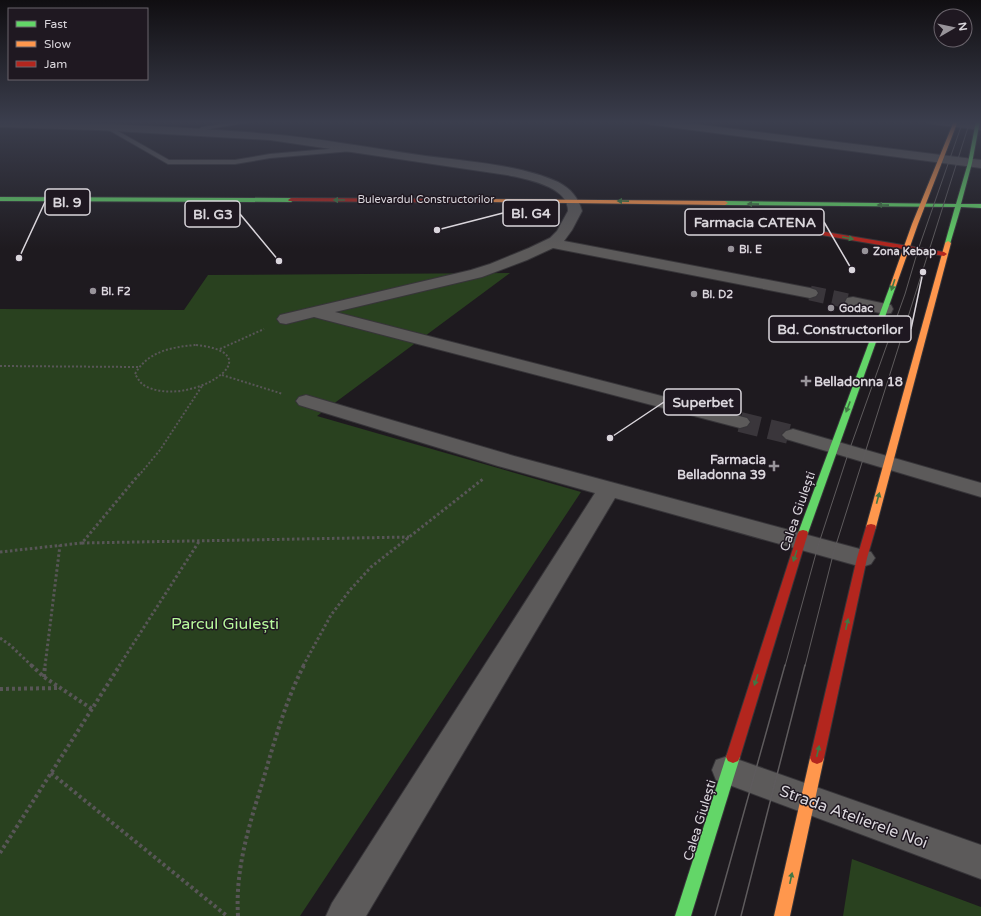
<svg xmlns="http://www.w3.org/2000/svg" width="981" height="916" font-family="'Varela Round',sans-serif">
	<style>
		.green { fill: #29411f }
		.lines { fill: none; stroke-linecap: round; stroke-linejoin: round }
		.street-tunnel-far1 { stroke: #3a363b; stroke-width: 15; stroke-dasharray: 15 8; stroke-linecap: butt }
		.street-tunnel { stroke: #3a363b; stroke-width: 20; stroke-dasharray: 20 10; stroke-linecap: butt }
		.lane-casing { stroke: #373539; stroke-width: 2 }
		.street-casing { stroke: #373539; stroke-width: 2 }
		.fast-casing { stroke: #373539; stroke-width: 2 }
		.slow-casing { stroke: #373539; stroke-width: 2 }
		.jam-casing { stroke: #373539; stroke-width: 2 }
		.path-far2 { stroke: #585657; stroke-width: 2; stroke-dasharray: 2 2; stroke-linecap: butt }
		.path-far1 { stroke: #585657; stroke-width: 3; stroke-dasharray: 2.5 2.5; stroke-linecap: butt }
		.path { stroke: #585657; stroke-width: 4; stroke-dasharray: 3 3; stroke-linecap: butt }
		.lane { fill: #5c5a5a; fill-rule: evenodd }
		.street { fill: #5c5a5a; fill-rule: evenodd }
		.fast { fill: #63d668; fill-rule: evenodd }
		.slow { fill: #ff974d; fill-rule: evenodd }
		.jam { fill: #b3261e; fill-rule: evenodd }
		.tram-far1 { stroke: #5e5b5d; stroke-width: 1 }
		.tram { stroke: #5e5b5d; stroke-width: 1.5 }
		.oneway { fill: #417744 }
		.poi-dot { fill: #98949a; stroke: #1f1821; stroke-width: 1.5 }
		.labels { text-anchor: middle; stroke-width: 3; stroke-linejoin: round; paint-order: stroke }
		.far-street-label { font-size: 11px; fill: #dad6dc; stroke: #1f1821 }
		.far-poi-label { font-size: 11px; font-weight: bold; fill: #dad6dc; stroke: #1f1821; text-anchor: start }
		.poi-label { font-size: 13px; font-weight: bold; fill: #dad6dc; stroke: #1f1821; text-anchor: start }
		.street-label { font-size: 13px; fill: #dad6dc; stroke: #1f1821 }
		.near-park-label { font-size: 16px; fill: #b7f99c; stroke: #1f1821 }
		.near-street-label { font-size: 16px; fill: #dad6dc; stroke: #1f1821 }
		.leader { fill: none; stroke: #dad6dc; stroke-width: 1.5 }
		.callout-dot { fill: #dad6dc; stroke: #1f1821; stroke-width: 1.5 }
		.callout { fill: #1f1821; stroke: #dad6dc; stroke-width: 1.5 }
		.callout-label { font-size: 14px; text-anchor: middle; font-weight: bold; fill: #dad6dc }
	</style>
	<rect width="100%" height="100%" fill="#1e1a1f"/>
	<g class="green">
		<polygon points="510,273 317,416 581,492 300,916 0,916 0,309 184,310 208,275"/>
		<polygon points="852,859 981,907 981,916 843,916"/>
	</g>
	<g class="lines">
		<polyline class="street-tunnel-far1" points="810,293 853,302"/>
		<polyline class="street-tunnel" points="740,422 793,435"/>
		<defs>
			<g id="lane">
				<polygon points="242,121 255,121 204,130 195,135 192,133 202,127"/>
				<polygon points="109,126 169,160 235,160 270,154 352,147 355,149 352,151 270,158 235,164 168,164 107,129 106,128"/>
			</g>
			<g id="street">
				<path d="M 0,121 C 89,123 180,126 269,134 C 319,138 369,148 419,155 C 461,161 519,164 558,182 C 571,189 578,197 582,211 L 572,230 L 564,241 L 810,288 L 816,290 L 818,293 L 816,296 L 810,298 L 553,248 L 527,260 L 482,277 L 335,312 L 747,418 L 750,422 L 747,426 L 740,428 L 314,317 L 286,324 L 280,323 L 277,319 L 280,315 L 471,270 L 490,264 L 529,248 L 550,238 L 557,231 L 568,211 C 568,208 567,204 566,202 C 559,185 523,178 507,175 L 270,140 L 98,130 L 0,127 Z"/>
				<polygon points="642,121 671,121 981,160 981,168 647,124"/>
				<polygon points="927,121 957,121 981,124 981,130 932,124"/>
				<polygon points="853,297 891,305 893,309 891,313 885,314 847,306 845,302 847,298"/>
				<polygon points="306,395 514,456 871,552 875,558 871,564 862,567 615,498 366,916 326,916 332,903 595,493 498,466 299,405 296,401 299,397"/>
				<polygon points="793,429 981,483 981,497 786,439 782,435 786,431"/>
				<polygon points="728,756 981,845 981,879 716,780 712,770 716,760"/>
			</g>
			<g id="fast">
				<polygon points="976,121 980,121 972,163 961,204 981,204 981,208 961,207 950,244 945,243 955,207 725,205 722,203 725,201 956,204 968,163"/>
				<polygon points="0,197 291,198 294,200 291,202 0,201"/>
				<polygon points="893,284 896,286 808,533 807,535 799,535 798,533 890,286"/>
				<polygon points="733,751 738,753 740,757 691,916 675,916 726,757 728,753"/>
			</g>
			<g id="slow">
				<polygon points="954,121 958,121 918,224 896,286 891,287 890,286 912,224"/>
				<polygon points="485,199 725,201 728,203 725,205 483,202 482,201"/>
				<polygon points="948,241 951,243 876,527 875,529 867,529 866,527 945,243"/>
				<polygon points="817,752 822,754 824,758 790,916 774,916 810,758 812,754"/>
			</g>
			<g id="jam">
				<polygon points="291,198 485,199 488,201 485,203 289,201 288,200"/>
				<polygon points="702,211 944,252 947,254 944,256 700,214 699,213"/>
				<polygon points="871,524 875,525 876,527 867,558 824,758 822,762 817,764 812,762 810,758 857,558 866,527 867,525"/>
				<polygon points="803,530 807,531 808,533 740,757 738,761 733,763 728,761 726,757 798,533 799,531"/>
			</g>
		</defs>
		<use href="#lane" class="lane-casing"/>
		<use href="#street" class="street-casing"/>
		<use href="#fast" class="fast-casing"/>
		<use href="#slow" class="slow-casing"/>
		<use href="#jam" class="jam-casing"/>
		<g class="path-far2">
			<path d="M 196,345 C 280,354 183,412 142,384 C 139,381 137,377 135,374 C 148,351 172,347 196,345 Z"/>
			<polyline points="220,349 264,329"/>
			<polyline points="0,366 138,367"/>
			<polyline points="222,375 283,394"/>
			<polyline points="141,473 160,450 202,386"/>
		</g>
		<g class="path-far1">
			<polyline points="82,543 409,537"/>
			<polyline points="0,552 82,543 141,472"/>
			<polyline points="0,638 10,645 32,666"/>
			<polyline points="45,666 60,545"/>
			<polyline points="119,666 200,540"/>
			<polyline points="303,666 331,615 350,590 371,567 483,479"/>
		</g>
		<g class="path">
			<polyline points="31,665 44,677 92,709"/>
			<polyline points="44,677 45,665"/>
			<polyline points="0,689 59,688"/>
			<polyline points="51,773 227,916"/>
			<polyline points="0,853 120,665"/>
			<path d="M 238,916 C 235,867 250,823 264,777 C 275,739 286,700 304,665"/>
		</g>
		<use href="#lane" class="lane"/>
		<use href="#street" class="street"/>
		<use href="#fast" class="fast"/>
		<use href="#slow" class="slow"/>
		<use href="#jam" class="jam"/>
		<g class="tram-far1">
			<polyline points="785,666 818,546 849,451 905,294 918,250 963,121"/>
			<polyline points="805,666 834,551 970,121"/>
		</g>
		<g class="tram">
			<polyline points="715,916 785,665"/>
			<polyline points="741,916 805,665"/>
		</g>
	</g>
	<defs><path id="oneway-solid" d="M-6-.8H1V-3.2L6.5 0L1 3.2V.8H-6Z"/></defs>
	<g class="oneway">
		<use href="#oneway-solid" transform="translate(339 200) rotate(-180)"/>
		<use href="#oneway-solid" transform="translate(623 201) rotate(-179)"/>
		<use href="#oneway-solid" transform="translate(753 204) rotate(-179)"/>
		<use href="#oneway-solid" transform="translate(883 205) rotate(-179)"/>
		<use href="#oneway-solid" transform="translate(848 238) rotate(10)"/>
		<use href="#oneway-solid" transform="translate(893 285) rotate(108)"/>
		<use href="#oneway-solid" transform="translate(848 407) rotate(111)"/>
		<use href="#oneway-solid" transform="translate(878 498) rotate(-75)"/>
		<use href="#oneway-solid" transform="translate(795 556) rotate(108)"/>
		<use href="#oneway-solid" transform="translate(847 624) rotate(-77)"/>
		<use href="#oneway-solid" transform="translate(756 680) rotate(108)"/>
		<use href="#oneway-solid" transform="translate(818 751) rotate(-77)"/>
		<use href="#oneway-solid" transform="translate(791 878) rotate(-78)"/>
	</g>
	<linearGradient id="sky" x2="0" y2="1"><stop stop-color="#100e11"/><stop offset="0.49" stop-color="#3b3e4d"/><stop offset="1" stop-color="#3b3e4d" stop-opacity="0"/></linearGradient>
	<rect width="981" height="249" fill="url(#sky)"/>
	<g class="poi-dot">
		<circle cx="731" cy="249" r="4"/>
		<circle cx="865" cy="251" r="4"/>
		<circle cx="93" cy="291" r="4"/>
		<circle cx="694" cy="294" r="4"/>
		<circle cx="831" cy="308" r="4"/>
		<path d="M804 375h4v4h4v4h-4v4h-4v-4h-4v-4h4z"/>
		<path d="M772 460h4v4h4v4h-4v4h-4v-4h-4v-4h4z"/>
	</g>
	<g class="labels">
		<g class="far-street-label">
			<text x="426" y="203">Bulevardul Constructorilor</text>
		</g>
		<g class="far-poi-label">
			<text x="739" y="253">Bl. E</text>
			<text x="873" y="255">Zona Kebap</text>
			<text x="101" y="295">Bl. F2</text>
			<text x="702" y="298">Bl. D2</text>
			<text x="839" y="312">Godac</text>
		</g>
		<g class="poi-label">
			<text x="814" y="386">Belladonna 18</text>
			<text x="766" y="464" text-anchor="end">Farmacia<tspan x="766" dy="15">Belladonna 39</tspan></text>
		</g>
		<g class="street-label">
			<text transform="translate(797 511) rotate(-71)" y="5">Calea Giulești</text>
			<text transform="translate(699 820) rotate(-73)" y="5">Calea Giulești</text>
		</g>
		<g class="near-park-label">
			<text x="225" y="629">Parcul Giulești</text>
		</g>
		<g class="near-street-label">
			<text transform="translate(854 816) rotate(20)" y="6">Strada Atelierele Noi</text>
		</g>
	</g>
	<path class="leader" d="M19 258L45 202M437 230L503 213M279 261L240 214M852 270L824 222M923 272L911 329M610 438L664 402"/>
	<g class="callout-dot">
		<circle cx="19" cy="258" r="4"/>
		<circle cx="437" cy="230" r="4"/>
		<circle cx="279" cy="261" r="4"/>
		<circle cx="852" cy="270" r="4"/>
		<circle cx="923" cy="272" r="4"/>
		<circle cx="610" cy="438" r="4"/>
	</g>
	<g class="callout">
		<rect x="45" y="189" width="45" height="26" rx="4"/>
		<rect x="503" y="200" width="56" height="26" rx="4"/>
		<rect x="185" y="201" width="55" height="26" rx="4"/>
		<rect x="685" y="209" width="139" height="26" rx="4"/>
		<rect x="769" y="316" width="142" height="26" rx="4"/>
		<rect x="664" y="389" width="77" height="26" rx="4"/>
	</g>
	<g class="callout-label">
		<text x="67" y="207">Bl. 9</text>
		<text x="531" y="218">Bl. G4</text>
		<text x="213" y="219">Bl. G3</text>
		<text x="755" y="227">Farmacia CATENA</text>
		<text x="840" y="334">Bd. Constructorilor</text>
		<text x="703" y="407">Superbet</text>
	</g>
	<rect x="8" y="8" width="140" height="72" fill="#1f1821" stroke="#6a646c"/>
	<rect x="16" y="21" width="20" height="6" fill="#63d668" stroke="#6a646c"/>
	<text x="44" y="28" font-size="12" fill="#dad6dc">Fast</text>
	<rect x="16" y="41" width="20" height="6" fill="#ff974d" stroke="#6a646c"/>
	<text x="44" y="48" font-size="12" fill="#dad6dc">Slow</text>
	<rect x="16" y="61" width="20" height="6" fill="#b3261e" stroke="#6a646c"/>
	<text x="44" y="68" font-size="12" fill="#dad6dc">Jam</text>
	<g transform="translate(953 28) rotate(81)"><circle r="19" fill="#1f1821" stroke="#6a646c"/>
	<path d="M0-3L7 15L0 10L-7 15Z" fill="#98949a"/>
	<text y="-6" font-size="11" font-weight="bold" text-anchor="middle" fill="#dad6dc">N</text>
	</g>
</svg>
